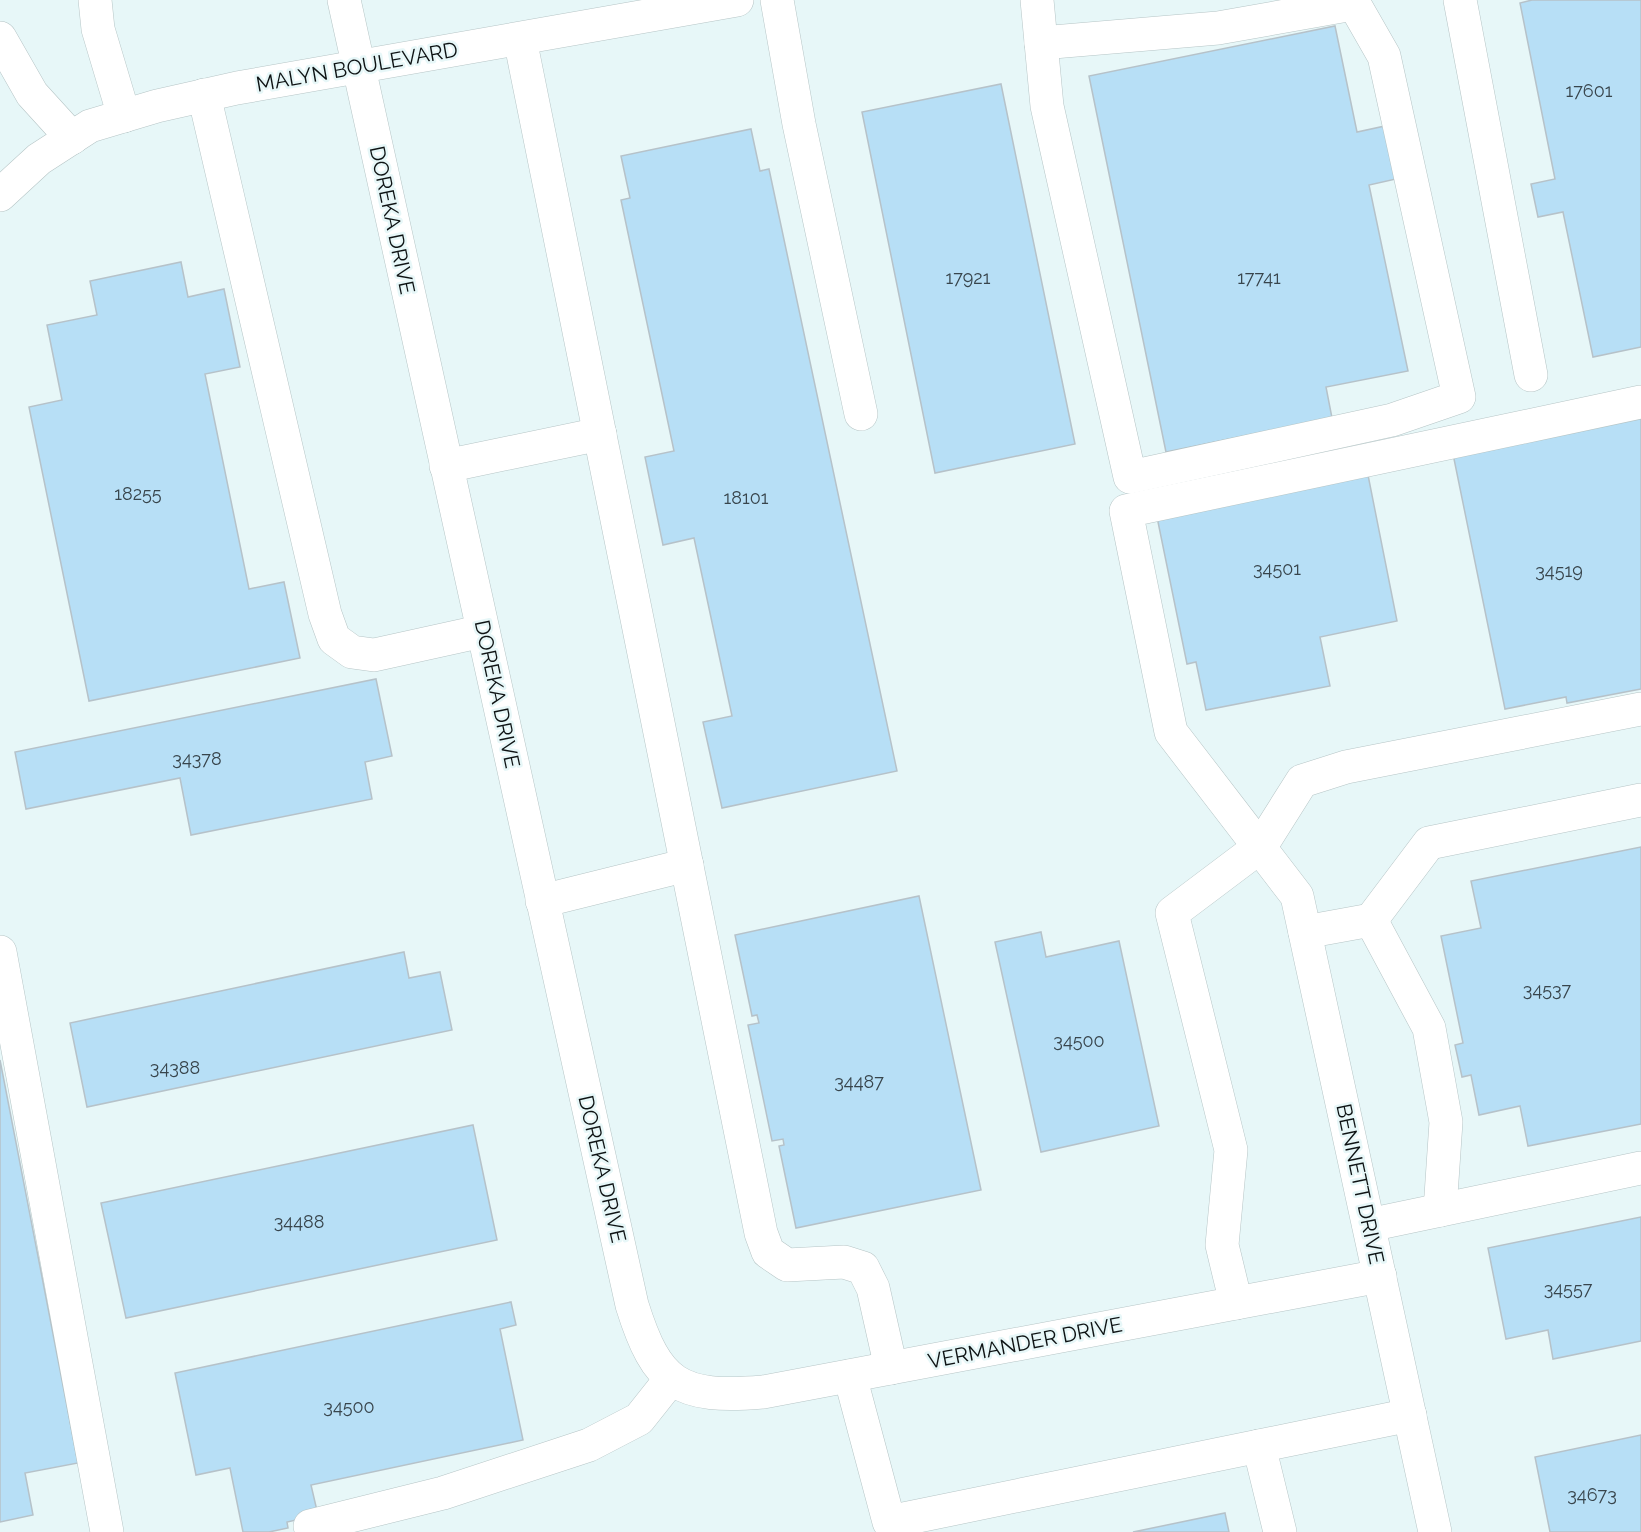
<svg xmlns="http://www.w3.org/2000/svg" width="1641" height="1532" font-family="Raleway,sans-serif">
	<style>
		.building { fill: #b7dff6; stroke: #b6c2c9; stroke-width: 1.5 }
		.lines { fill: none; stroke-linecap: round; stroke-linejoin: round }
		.minor-casing { stroke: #b6c5c6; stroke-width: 34 }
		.minor { stroke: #fff; stroke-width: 33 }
		.labels { text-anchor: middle; stroke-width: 5; stroke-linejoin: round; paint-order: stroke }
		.number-label { font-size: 18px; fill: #38454c }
		.street-label { font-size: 21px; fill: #0d1213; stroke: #e7f7f8 }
	</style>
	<rect width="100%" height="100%" fill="#e7f7f8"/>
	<g class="building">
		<polygon points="1532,0 1641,0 1641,347 1593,357 1563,212 1538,217 1531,184 1555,179 1520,3"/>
		<polygon points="1335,26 1357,132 1385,126 1396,179 1369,185 1408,371 1326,387 1332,418 1166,452 1089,76"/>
		<polygon points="1001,84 1075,444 935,473 862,112"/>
		<polygon points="751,129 760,171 769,169 897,771 722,808 703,722 732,716 694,538 663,545 645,457 674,451 621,200 630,198 621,156"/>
		<polygon points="181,262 188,297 224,289 240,367 205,374 249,589 284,582 300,658 89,701 29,407 62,400 47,325 97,315 90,281"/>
		<polygon points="1641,415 1641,689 1567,703 1566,697 1505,709 1453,454"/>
		<polygon points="1368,475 1397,621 1320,637 1330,686 1206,710 1196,662 1187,664 1157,517"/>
		<polygon points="376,679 392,756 365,762 372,799 191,835 180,778 26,809 15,752"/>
		<polygon points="1641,847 1641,1124 1528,1146 1520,1106 1479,1115 1471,1075 1462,1077 1455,1045 1463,1043 1441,936 1481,928 1471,881"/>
		<polygon points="919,896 981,1190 796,1228 779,1146 784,1145 783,1139 772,1141 748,1025 759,1023 757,1015 752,1016 735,935"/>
		<polygon points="1041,932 1046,957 1119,941 1159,1126 1041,1152 995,942"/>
		<polygon points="404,952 409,978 440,972 452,1030 87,1107 70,1023"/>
		<polygon points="0,1060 78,1463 25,1473 33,1515 0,1522"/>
		<polygon points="473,1125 497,1240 126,1318 101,1203"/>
		<polygon points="1641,1217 1641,1341 1553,1359 1548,1330 1506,1339 1488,1248"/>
		<polygon points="511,1302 516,1325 500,1329 523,1440 311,1485 318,1515 287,1522 288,1528 269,1532 243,1532 230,1468 196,1475 175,1373"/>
		<polygon points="1641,1435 1641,1532 1550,1532 1535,1457"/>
		<polygon points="1225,1513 1229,1532 1133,1532"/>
	</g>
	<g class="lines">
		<defs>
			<g id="minor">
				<polyline points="95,0 98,29 124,116"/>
				<path d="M 344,0 L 632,1305 C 657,1385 679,1399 763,1392 L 1380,1276"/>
				<polyline points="777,0 799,124 861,414"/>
				<polyline points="1037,0 1047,106 1130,477 1392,420 1459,397 1384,56 1352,0"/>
				<polyline points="1460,0 1531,375"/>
				<polyline points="0,38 32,94 72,138"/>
				<polyline points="520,39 761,1233 768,1252 787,1265 844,1262 863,1268 873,1288 891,1368"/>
				<polyline points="1041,43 1218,28 1353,4"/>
				<polyline points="204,95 325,614 334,639 352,652 374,655 483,631"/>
				<polyline points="0,195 39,159 90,126 157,106 237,88 737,0"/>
				<polyline points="446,466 600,434"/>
				<polyline points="542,901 687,865"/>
				<polyline points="1371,920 1429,1028 1446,1122 1440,1210"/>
				<polyline points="1305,932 1371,920 1429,843 1641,800"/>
				<polyline points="0,952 107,1532"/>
				<polyline points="1369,1225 1641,1168"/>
				<polyline points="1236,1303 1222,1245 1231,1150 1172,913 1261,846 1302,781 1346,767 1641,709"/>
				<polyline points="850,1376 889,1522 1410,1415"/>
				<polyline points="1259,1446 1280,1532"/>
				<polyline points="310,1526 443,1493 589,1445 639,1419 670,1380"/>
				<polyline points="1435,1532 1297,896 1171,732 1126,511 1641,402"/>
			</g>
		</defs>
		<use href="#minor" class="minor-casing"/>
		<use href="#minor" class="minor"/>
	</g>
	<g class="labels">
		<g class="number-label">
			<text x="1589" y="97">17601</text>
			<text x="968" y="284">17921</text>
			<text x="1259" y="284">17741</text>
			<text x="138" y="500">18255</text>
			<text x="746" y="504">18101</text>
			<text x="1277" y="575">34501</text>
			<text x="1559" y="577">34519</text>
			<text x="197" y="765">34378</text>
			<text x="1547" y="996">34537</text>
			<text x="1079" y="1047">34500</text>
			<text x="175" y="1074">34388</text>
			<text x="859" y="1088">34487</text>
			<text x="299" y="1228">34488</text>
			<text x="1568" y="1295">34557</text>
			<text x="349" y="1413">34500</text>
			<text x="1592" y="1501">34673</text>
		</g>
		<g class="street-label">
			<text transform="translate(357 67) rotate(-10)" y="7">MALYN BOULEVARD</text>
			<text transform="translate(392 220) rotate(78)" y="7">DOREKA DRIVE</text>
			<text transform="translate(497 694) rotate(78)" y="7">DOREKA DRIVE</text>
			<text transform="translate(602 1169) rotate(77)" y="7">DOREKA DRIVE</text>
			<text transform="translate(1360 1184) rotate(78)" y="7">BENNETT DRIVE</text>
			<text transform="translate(1025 1343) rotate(-11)" y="7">VERMANDER DRIVE</text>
		</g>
	</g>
</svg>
